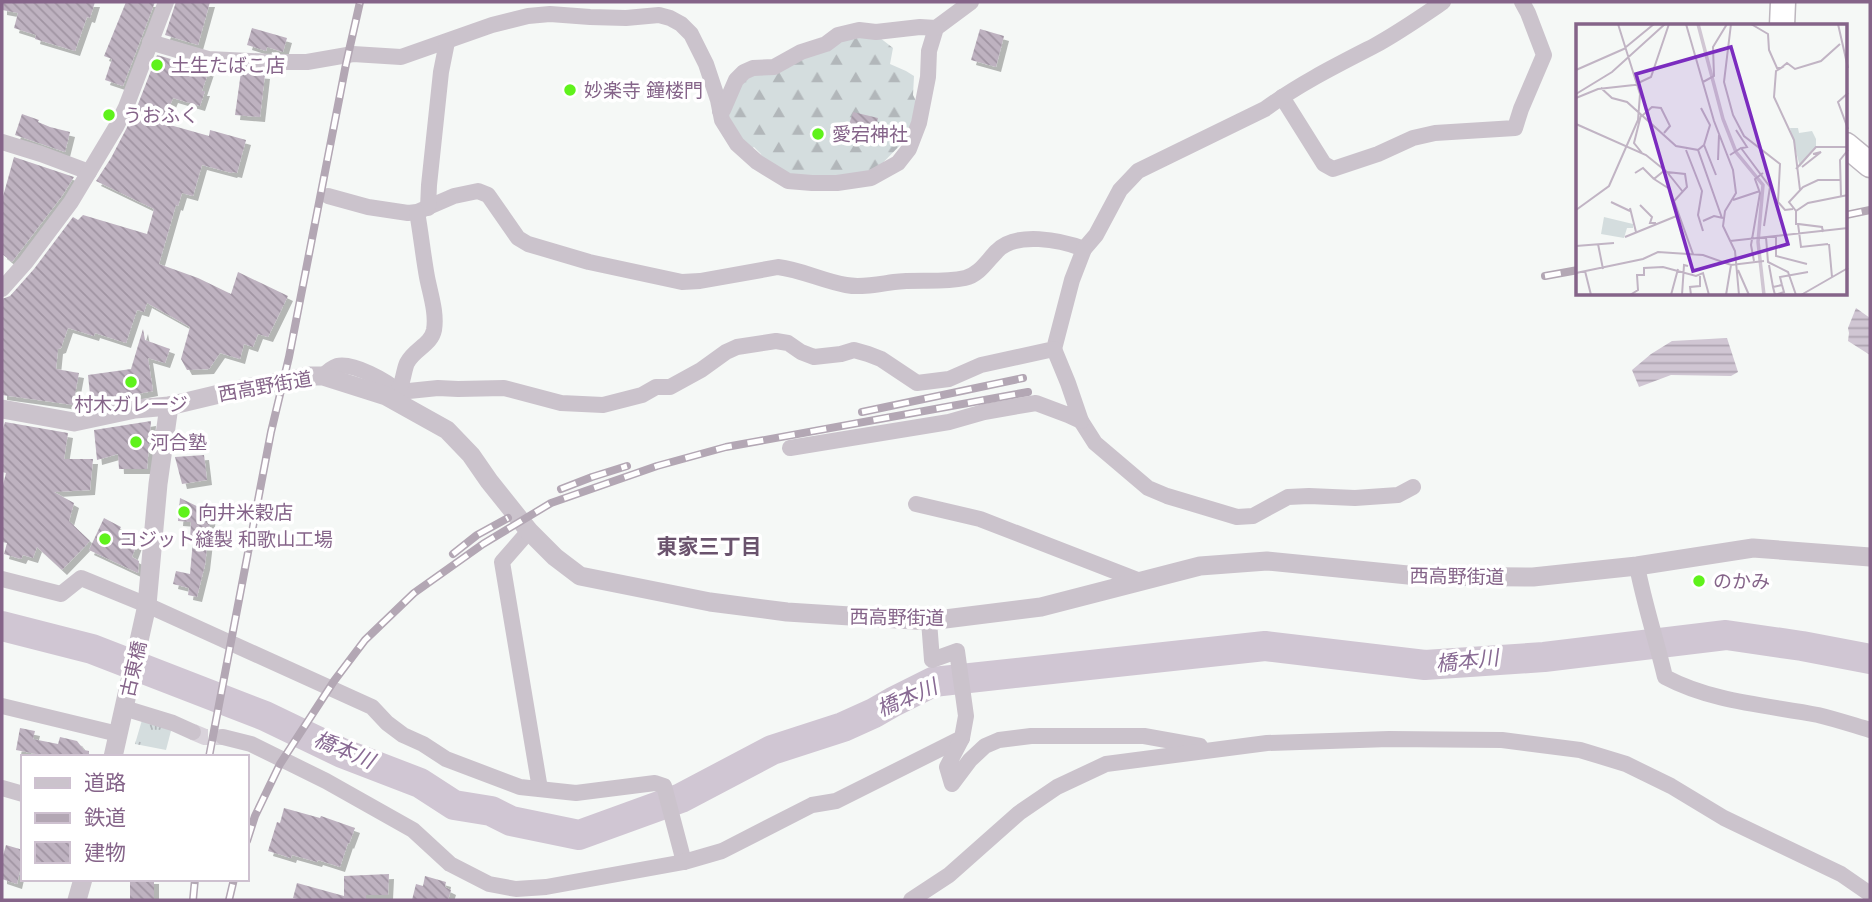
<svg xmlns="http://www.w3.org/2000/svg" width="1872" height="902" font-family="Mulish,'Noto Sans JP',sans-serif">
	<style>
		.forest { fill: url(#forest-firs) }
		.park { fill: url(#park-tufts) }
		.water { fill: url(#water-rules) }
		.lines { fill: none; stroke-linecap: round; stroke-linejoin: round }
		.river { stroke: #d0c6d3; stroke-width: 30 }
		.building { fill: url(#building-back-hatch); filter: url(#shadow) }
		.minor-tunnel { stroke: #d9d3db; stroke-width: 16; stroke-dasharray: 16 8; stroke-linecap: butt }
		.trunk-casing { stroke: #bdb6be; stroke-width: 27 }
		.minor { stroke: #cbc3cc; stroke-width: 16 }
		.tertiary { stroke: #cbc3cc; stroke-width: 19 }
		.trunk { stroke: #fff; stroke-width: 24 }
		.rail-casing { stroke: #b3a7b4; stroke-width: 8 }
		.rail { stroke: #fff; stroke-width: 5; stroke-dasharray: 16; stroke-linecap: butt }
		.poi-dot { fill: #5ff21b; stroke: #fff; stroke-width: 2.5 }
		.labels { text-anchor: middle; stroke-width: 7; stroke-linejoin: round; paint-order: stroke }
		.poi-label { font-size: 19px; fill: #856489; stroke: #fff; text-anchor: start }
		.street-label { font-size: 19px; fill: #856489; stroke: #fff }
		.neighbourhood-label { font-size: 21px; font-weight: bold; fill: #6a536d; stroke: #fff }
		.water-label { font-size: 21px; font-style: italic; fill: #886a93; stroke: #fff }
		.inset-river { fill: none; stroke: #d0c6d3; stroke-width: 3.5 }
		.inset-road { fill: none; stroke: #c1b4c4; stroke-width: 2 }
		.view { fill: #7b2cbf; fill-opacity: 0.15; stroke: #7b2cbf; stroke-width: 3.5 }
		.inset-edge { fill: none; stroke: #856489; stroke-width: 3.5 }
	</style>
	<defs>
		<pattern id="forest-firs" width="22" height="20" patternUnits="userSpaceOnUse" patternTransform="scale(1.75)"><rect width="22" height="20" fill="#d4ddde"/><path d="M5 1l3.5 6h-7zM16 11l3.5 6h-7z" fill="#b2b7ba"/></pattern>
		<pattern id="park-tufts" width="24" height="20" patternUnits="userSpaceOnUse" patternTransform="scale(1.75)"><rect width="24" height="20" fill="#d4ddde"/><path d="M3 7l-1-3M5 7V3M7 7l1-3M15 17l-1-3M17 17v-4M19 17l1-3" fill="none" stroke="#b2b7ba"/></pattern>
		<pattern id="water-rules" width="6" height="5" patternUnits="userSpaceOnUse" patternTransform="scale(1.75)"><rect width="6" height="5" fill="#d0c6d3"/><path d="M0 2.5h6" fill="none" stroke="#aea4b1"/></pattern>
		<pattern id="building-back-hatch" width="6" height="6" patternUnits="userSpaceOnUse" patternTransform="scale(1.75)"><rect width="6" height="6" fill="#beb2c0"/><path d="M-1 5l2 2M0 0l6 6M5-1l2 2" fill="none" stroke="#a094a2"/></pattern>
		<filter id="shadow"><feDropShadow dx="5" dy="5" stdDeviation="0" flood-color="#0004"/></filter>
	</defs>
	<rect width="100%" height="100%" fill="#f5f8f6"/>
	<polygon class="forest" points="875,34 893,48 890,64 906,71 914,76 913,95 917,103 907,138 872,174 789,178 763,162 761,154 754,147 748,151 723,119 738,81 837,37"/>
	<polygon class="park" points="142,720 172,727 166,750 135,744"/>
	<g class="water">
		<polygon points="1856,308 1870,318 1870,355 1848,341 1849,333 1848,328"/>
		<polygon points="1727,338 1738,372 1731,376 1671,375 1639,387 1632,370 1651,354 1672,341"/>
	</g>
	<g class="lines">
		<polyline class="river" points="2,626 92,649 265,716 342,753 420,783 454,805 491,811 511,821 579,835 681,798 772,750 843,727 874,713 893,702 933,682 1265,646 1425,665 1544,657 1726,635 1802,646 1870,659"/>
	</g>
	<g class="building">
		<polygon points="2,2 95,2 90,18 87,17 75,51 35,39 36,35 14,28 18,13 2,10"/>
		<polygon points="126,2 155,2 123,86 105,80 112,59 104,56"/>
		<polygon points="176,2 210,2 198,45 165,35"/>
		<polygon points="252,28 287,38 283,52 267,47 266,51 247,45"/>
		<polygon points="980,29 1004,36 996,67 971,60"/>
		<polygon points="157,55 209,70 202,91 205,91 200,106 173,98 163,123 209,136 210,130 246,140 237,173 233,172 232,173 202,165 193,196 182,193 178,206 176,205 159,264 198,278 231,294 238,272 288,296 268,337 258,334 253,347 244,344 240,359 220,353 209,369 187,370 181,359 190,327 147,303 144,312 137,310 126,343 95,333 94,336 68,328 61,348 58,349 56,369 79,373 73,405 2,395 2,299 10,296 34,269 73,217 78,220 83,215 147,234 154,209 96,181 111,158 135,112"/>
		<polygon points="241,72 265,74 260,117 235,115"/>
		<polygon points="853,112 878,118 875,131 866,129 865,133 848,128"/>
		<polygon points="22,114 39,120 38,122 50,127 70,132 65,152 15,135"/>
		<polygon points="14,157 74,177 62,196 12,262 2,254 2,200"/>
		<polygon points="143,329 145,340 170,349 165,363 148,358 153,391 113,399 114,401 91,404 88,375 131,369"/>
		<polygon points="151,421 147,469 119,469 118,454 97,460 94,430"/>
		<polygon points="5,422 68,433 64,459 93,459 90,490 54,492 74,503 69,521 90,541 62,570 37,547 33,558 23,555 21,559 4,554 7,543 2,542 2,489 6,473 2,472 2,433"/>
		<polygon points="204,455 207,480 182,484 175,457"/>
		<polygon points="180,498 211,513 205,565 197,597 188,595 189,588 173,584 176,571 190,574 193,540 190,540 191,522 178,521"/>
		<polygon points="104,518 121,527 118,533 138,541 132,557 139,561 138,573 89,550"/>
		<polygon points="20,728 35,731 33,739 58,744 60,737 77,741 84,750 89,751 89,757 51,757 16,750"/>
		<polygon points="284,808 320,818 321,816 355,828 349,844 348,843 340,867 318,860 317,862 292,855 291,858 268,851 277,822 280,823"/>
		<polygon points="6,845 23,850 23,872 20,871 17,884 2,879 2,859"/>
		<polygon points="389,874 388,895 366,895 366,899 353,900 302,900 293,898 297,883 344,896 344,876"/>
		<polygon points="425,876 446,882 445,887 451,890 448,900 412,900 416,884 423,886"/>
		<rect x="130" y="879" width="24" height="21"/>
	</g>
	<g class="lines">
		<polyline class="minor-tunnel" points="193,732 205,737 223,737"/>
		<defs>
			<g id="trunk">
				<polyline points="1782,26 1783,2"/>
				<polyline points="1846,145 1870,165"/>
			</g>
		</defs>
		<use href="#trunk" class="trunk-casing"/>
		<g class="minor">
			<polyline points="150,42 208,59 274,62 307,62 353,54 401,57 492,25 528,16 550,14 590,17 626,18 659,15 670,18 681,24 691,34 706,64 718,100 722,120 737,144 757,162 788,181 812,183 837,183 871,178 898,163 909,149 919,123 928,77 929,51 936,28 971,2"/>
			<polyline points="1282,97 1324,164 1333,169 1378,154 1413,138 1435,133 1515,128 1521,109 1544,55 1528,13 1522,2"/>
			<polyline points="720,111 723,110 736,80 744,72 753,68 774,67 801,52 826,44 838,35 859,30 876,32 920,27 936,28"/>
			<polyline points="2,142 41,154 89,172"/>
			<path d="M 328,196 L 368,207 L 408,213 L 417,212 L 454,196 L 478,191 L 488,195 L 518,238 L 528,244 L 589,262 L 682,282 L 700,281 L 778,267 C 802,270 823,281 846,285 C 862,288 879,284 894,282 C 918,279 941,283 965,278 C 979,275 987,261 997,251 C 1016,231 1061,240 1084,249"/>
			<polyline points="428,208 429,185 441,72 447,42"/>
			<polyline points="2,289 26,262 71,202 116,127 126,107 166,2"/>
			<path d="M 323,376 C 327,372 331,368 337,366 C 353,362 387,381 399,392 L 438,388 L 458,389 L 504,388 L 561,403 L 603,405 L 642,395 L 656,387 L 670,387 L 701,370 L 726,352 L 737,347 L 776,341 L 788,343 L 801,352 L 814,357 L 841,354 L 854,350 L 868,354 L 881,359 L 917,383 L 949,379 L 981,365 L 1054,349 L 1072,280 L 1084,249 L 1096,235 L 1120,190 L 1138,171 L 1265,109 C 1299,84 1337,65 1374,46 C 1398,33 1421,17 1443,2"/>
			<path d="M 392,396 C 404,388 402,375 407,363 C 414,349 431,345 434,330 C 437,313 430,293 427,277 C 423,255 421,234 417,212"/>
			<polyline points="1081,421 1095,443 1148,488 1167,496 1237,517 1253,516 1288,497 1309,496 1355,498 1398,495 1413,487"/>
			<polyline points="790,448 949,422 984,412 1036,403 1068,415 1081,421 1068,383 1054,349"/>
			<polyline points="916,504 980,519 1140,581"/>
			<polyline points="529,531 502,562 540,789"/>
			<path d="M 1637,566 C 1644,603 1656,639 1665,677 C 1712,702 1766,705 1818,715 C 1835,719 1853,725 1870,730"/>
			<polyline points="2,579 61,594 81,578 147,605 372,707 387,723 403,735 423,744 446,759 520,787 576,793 655,783 664,786 684,862"/>
			<polyline points="2,706 118,734"/>
			<polyline points="124,708 173,723 193,732"/>
			<polyline points="223,737 251,744 326,781 413,830 450,864 489,884 516,889 546,887 684,862 722,851 812,805 836,801 962,738 966,716 957,651 932,660 929,621"/>
			<polyline points="962,738 947,767 952,784 970,760 985,746 999,740 1031,736 1144,736 1200,746"/>
			<polyline points="2,788 23,794"/>
			<polyline points="911,900 949,875 1019,813 1057,787 1106,764 1267,743 1389,739 1502,740 1580,750 1626,764 1671,786 1724,818 1841,874 1870,894"/>
		</g>
		<g class="tertiary">
			<polyline points="2,409 74,422 135,409 169,406 236,390 310,376 323,376 386,396 447,430 471,455 489,481 529,531 555,557 580,576 710,602 787,612 929,621 1041,607 1200,566 1267,561 1418,576 1533,577 1637,566 1753,548 1870,557"/>
			<polyline points="113,757 147,605 158,484 169,406"/>
			<polyline points="77,900 83,879"/>
		</g>
		<use href="#trunk" class="trunk"/>
		<defs>
			<g id="rail">
				<polyline points="1846,215 1870,210"/>
				<polyline points="1545,276 1578,270"/>
				<polyline points="862,412 1023,378"/>
				<polyline points="561,489 592,477 627,466"/>
				<polyline points="453,554 477,535 508,518"/>
				<polyline points="209,757 271,432 289,357 346,64 360,2"/>
				<polyline points="247,841 255,816 280,764 334,681 365,640 414,593 483,544 551,503 657,466 726,447 1028,392"/>
				<polyline points="193,900 195,879"/>
				<polyline points="229,900 234,879"/>
			</g>
		</defs>
		<use href="#rail" class="rail-casing"/>
		<use href="#rail" class="rail"/>
	</g>
	<g class="poi-dot">
		<circle cx="157" cy="65" r="7"/>
		<circle cx="570" cy="90" r="7"/>
		<circle cx="109" cy="115" r="7"/>
		<circle cx="818" cy="134" r="7"/>
		<circle cx="131" cy="382" r="7"/>
		<circle cx="136" cy="442" r="7"/>
		<circle cx="184" cy="512" r="7"/>
		<circle cx="105" cy="539" r="7"/>
		<circle cx="1699" cy="581" r="7"/>
	</g>
	<g class="labels">
		<g class="poi-label">
			<text x="171" y="72">土生たばこ店</text>
			<text x="584" y="97">妙楽寺 鐘楼門</text>
			<text x="123" y="122">うおふく</text>
			<text x="832" y="141">愛宕神社</text>
			<text x="131" y="411" text-anchor="middle">村木ガレージ</text>
			<text x="150" y="449">河合塾</text>
			<text x="198" y="519">向井米穀店</text>
			<text x="119" y="546">コジット縫製 和歌山工場</text>
			<text x="1713" y="588">のかみ</text>
		</g>
		<g class="street-label">
			<text transform="translate(265 386) rotate(-10)" y="7">西高野街道</text>
			<text transform="translate(1457 576) rotate(1)" y="7">西高野街道</text>
			<text transform="translate(897 617) rotate(1)" y="7">西高野街道</text>
			<text transform="translate(133 669) rotate(-77)" y="7">古東橋</text>
		</g>
		<g class="neighbourhood-label">
			<text x="709" y="554">東家三丁目</text>
		</g>
		<g class="water-label">
			<text transform="translate(1467 661) rotate(-6)" y="7">橋本川</text>
			<text transform="translate(907 698) rotate(-23)" y="7">橋本川</text>
			<text transform="translate(344 750) rotate(23)" y="7">橋本川</text>
		</g>
	</g>
	<g transform="translate(1576 24)">
		<rect width="271" height="271" fill="#f5f8f6"/>
		<path d="M 28,193 L 57,200 L 57,204 L 51,204 L 48,214 L 25,210 Z" fill="#d4ddde"/>
		<path d="M 214,104 L 222,104 L 223,109 L 236,107 L 240,115 L 240,123 L 224,143 Z" fill="#d4ddde"/>
		<path class="inset-river" d="M 122,0 L 147,95 L 160,128 L 187,161 L 182,218 L 188,271"/>
		<path class="inset-road" d="M 110,0 L 138,97 L 157,146 L 160,169 L 149,187 L 147,202 L 159,227 L 163,271M 155,0 L 148,58 L 157,91 L 168,112 L 204,140 L 202,178 L 209,186 L 217,185M 175,0 L 192,10 L 193,26 L 201,44 L 205,44 L 200,47 L 198,73 L 218,116 L 224,166M 262,0 L 272,44M 50,23 L 78,0M 205,44 L 211,39 L 219,45 L 245,37 L 264,20M 0,46 L 50,24M 127,58 L 138,52 L 137,23 L 151,0M 58,61 L 75,53 L 93,0M 25,64 L 36,74 L 51,78 L 100,122 L 122,126 L 146,194M 272,69 L 262,78 L 272,105M 0,70 L 36,48 L 89,0M 0,74 L 22,65 L 58,61M 125,84 L 134,101 L 128,121M 65,91 L 58,119 L 66,129M 67,91 L 76,83 L 85,84 L 94,102 L 88,109M 0,100 L 70,131 L 91,148 L 109,150 L 111,163 L 98,177 L 117,230M 160,106 L 171,123 L 166,124M 110,126 L 126,167 L 122,191 L 127,207M 122,126 L 128,121 L 140,151M 154,131 L 165,124 L 194,163 L 188,202M 142,136 L 143,111M 226,143 L 245,128 L 237,130M 220,145 L 240,123 L 272,123M 89,146 L 78,155 L 92,164M 91,148 L 107,168M 59,149 L 67,144 L 78,155M 265,172 L 264,136 L 272,126M 157,176 L 184,167M 35,178 L 54,187M 64,181 L 76,193 L 74,199 L 80,199M 54,184 L 60,208M 0,186 L 33,162 L 62,96 L 64,70 L 42,0M 220,187 L 213,178 L 227,163 L 242,156 L 265,156M 127,197 L 138,192 L 147,194M 220,201 L 220,187 L 232,179 L 272,171M 247,208 L 246,203 L 222,200 L 225,223 L 252,220M 200,212 L 200,232 L 231,240M 49,213 L 103,191M 190,213 L 192,238 L 212,248 L 220,271M 154,217 L 272,204M 22,220 L 27,245M 253,220 L 256,253M 0,222 L 38,219M 178,237 L 175,221 L 184,169 L 179,155 L 187,149M 193,241 L 197,263M 162,246 L 173,271M 9,247 L 15,271M 0,249 L 67,235 L 82,228 L 127,231 L 155,241 L 188,237M 206,261 L 204,253 L 232,248M 206,261 L 208,268 L 199,271 L 197,263 ZM 54,271 L 62,266 L 61,251 L 68,251 L 68,244 L 87,243 L 120,252 L 127,249 L 133,271M 95,271 L 102,245M 106,271 L 108,241 L 112,242M 115,271 L 114,263 L 124,262 L 124,252M 150,271 L 155,241M 225,271 L 272,244"/>
		<path class="view" d="M 155,23 L 212,220 L 117,247 L 60,50 Z"/>
		<rect width="271" height="271" class="inset-edge"/>
	</g>
	<rect width="1872" height="902" fill="none" stroke="#856489" stroke-width="7"/>
	<rect x="21" y="755" width="228" height="126" fill="#ffffff" stroke="#cec1d0" stroke-width="2"/>
	<rect x="35" y="778" width="35" height="10" fill="#cbc3cc" stroke="#cec1d0" stroke-width="2"/>
	<text x="84" y="790" font-size="21" fill="#856489">道路</text>
	<rect x="35" y="813" width="35" height="10" fill="#b3a7b4" stroke="#cec1d0" stroke-width="2"/>
	<text x="84" y="825" font-size="21" fill="#856489">鉄道</text>
	<rect x="35" y="842" width="35" height="21" fill="url(#building-back-hatch)" stroke="#cec1d0" stroke-width="2"/>
	<text x="84" y="860" font-size="21" fill="#856489">建物</text>
</svg>
